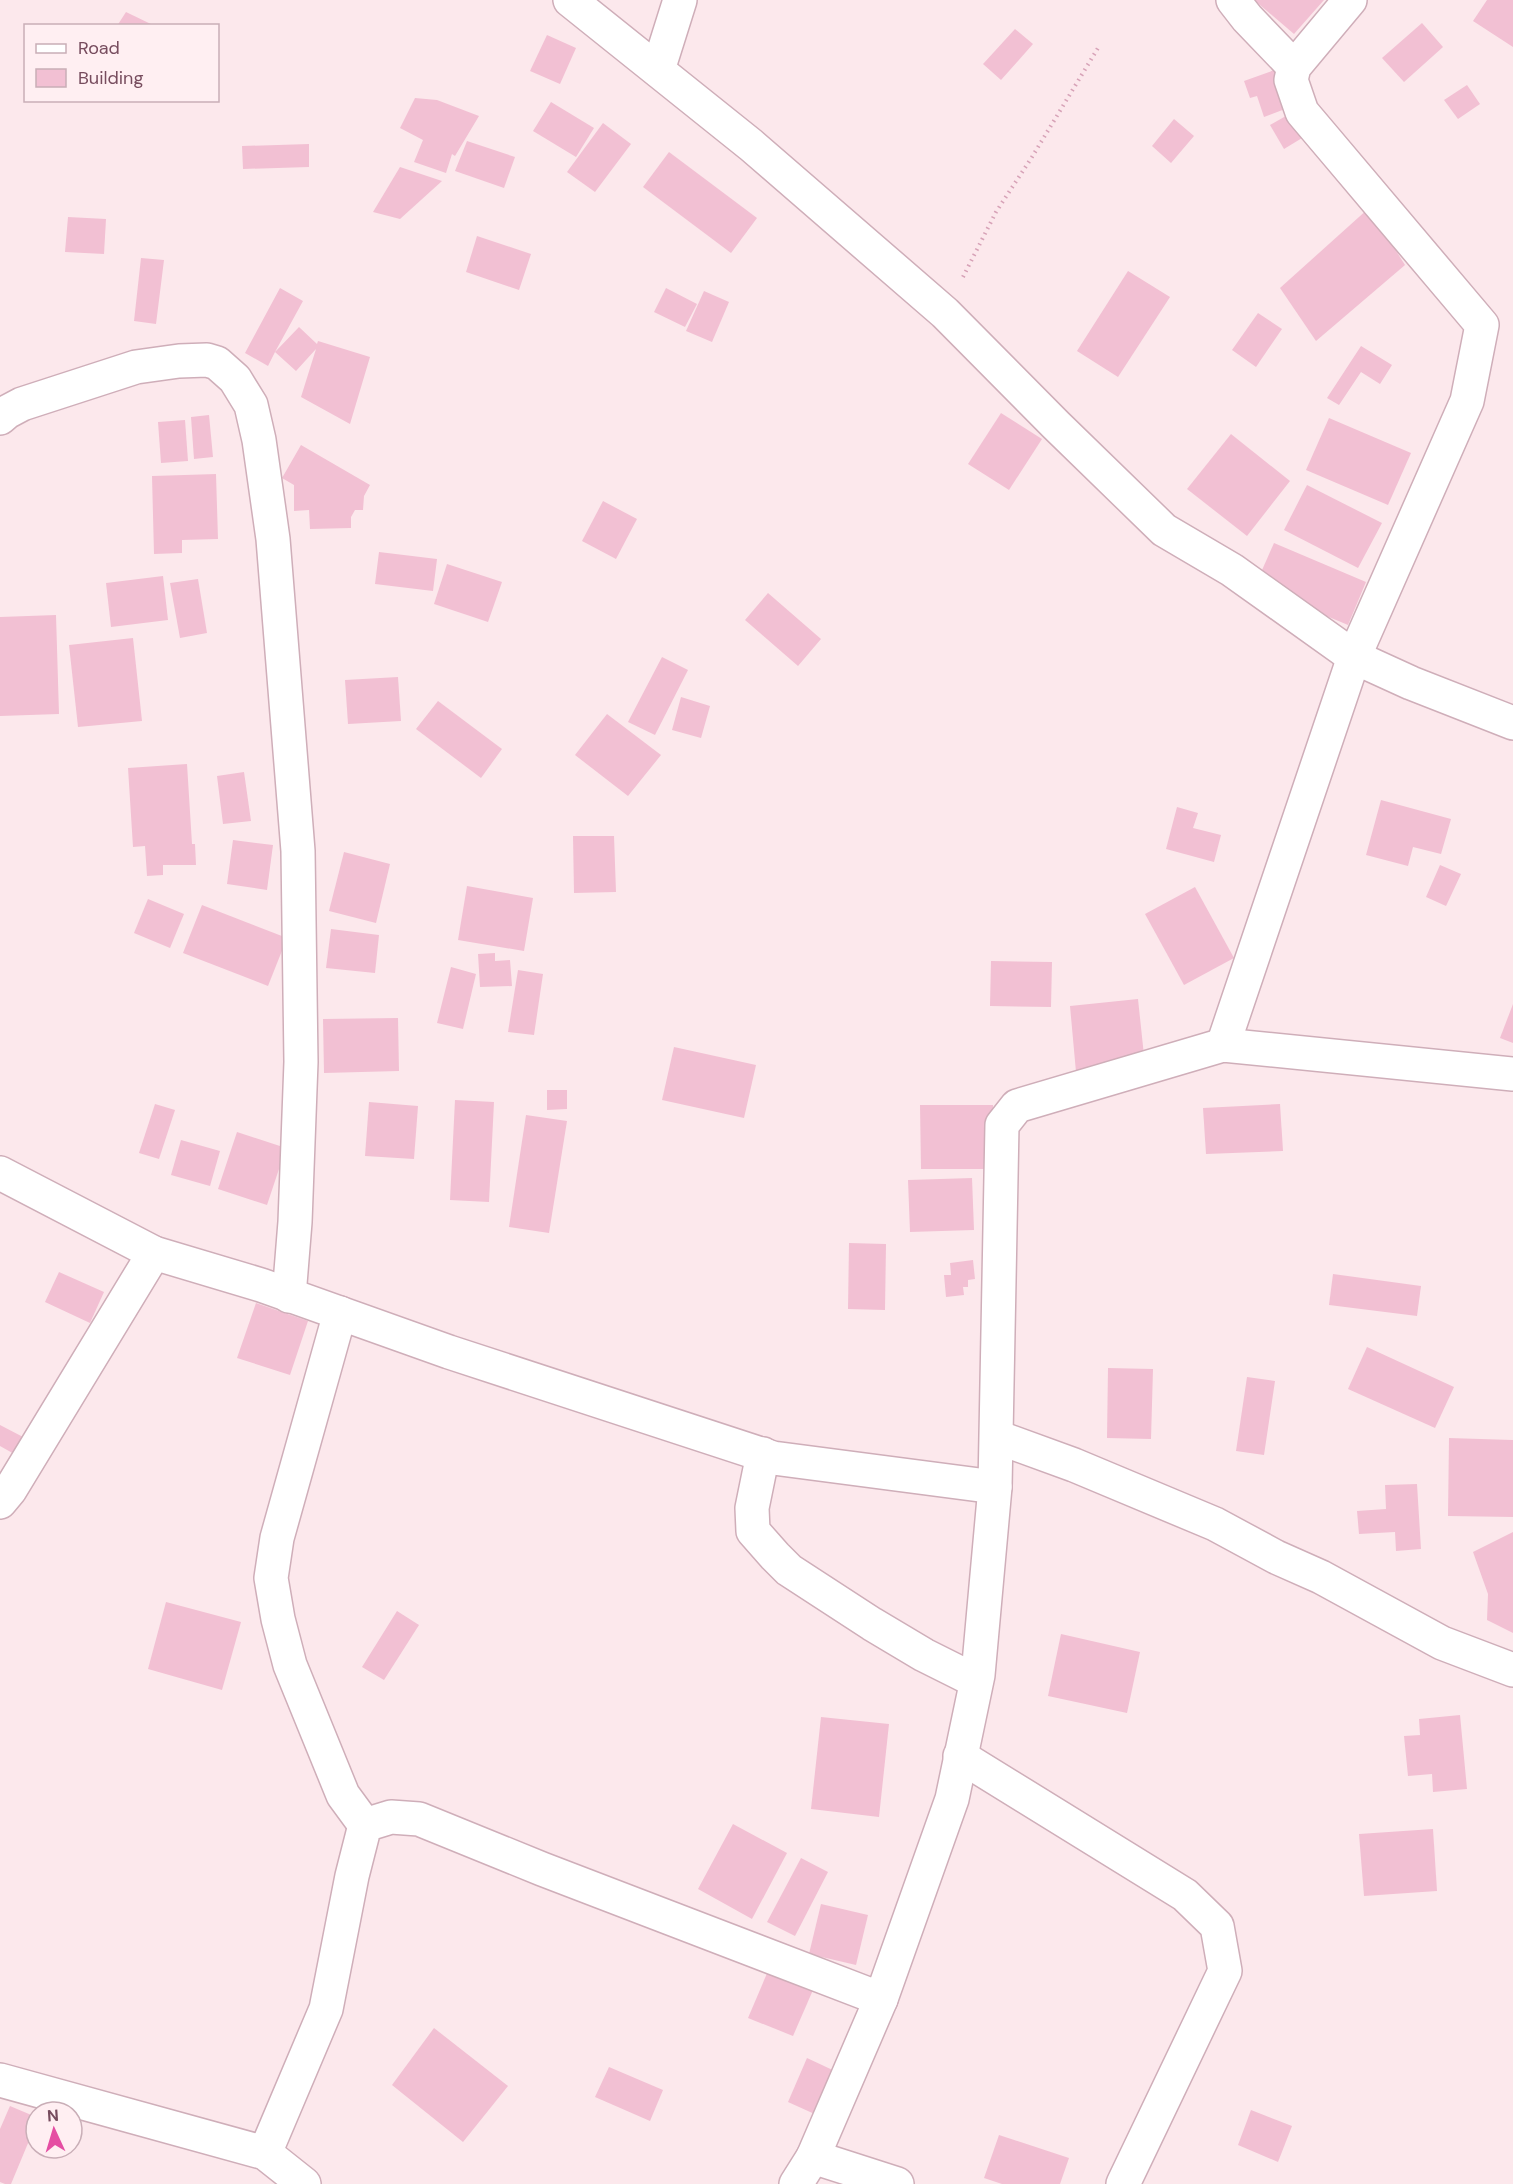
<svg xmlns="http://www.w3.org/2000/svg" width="1513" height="2184" font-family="'DM Sans',sans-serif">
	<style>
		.building { fill: #f2c0d3 }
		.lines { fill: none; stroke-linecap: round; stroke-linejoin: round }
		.street-casing { stroke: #cfaeb9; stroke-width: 36 }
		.path { stroke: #d7a2b7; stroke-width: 4; stroke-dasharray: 1.5 4.5; stroke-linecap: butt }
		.street { stroke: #fff; stroke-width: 33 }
	</style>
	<rect width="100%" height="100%" fill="#fce8ec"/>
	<g class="building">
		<polygon points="1254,0 1324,0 1294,34"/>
		<polygon points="1487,0 1513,0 1513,47 1473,21"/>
		<polygon points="126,12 155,26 117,26"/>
		<polygon points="1422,23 1443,47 1404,82 1382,58"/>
		<polygon points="1015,29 1033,44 1001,80 983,64"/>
		<polygon points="547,35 576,48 560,84 530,71"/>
		<polygon points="1280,68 1293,106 1264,117 1257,96 1250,98 1244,81"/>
		<polygon points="1467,85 1480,104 1458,119 1444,100"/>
		<polygon points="415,98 437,100 479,116 455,156 452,154 446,173 414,162 423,140 400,128"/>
		<polygon points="551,102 594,128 576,157 533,131"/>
		<polygon points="1293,112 1307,135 1284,149 1270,125"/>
		<polygon points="1174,119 1194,136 1171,163 1152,146"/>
		<polygon points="603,123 631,144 595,192 567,172"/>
		<polygon points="467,141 515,157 504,188 455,171"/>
		<polygon points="309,144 309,167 243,169 242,146"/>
		<polygon points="669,152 757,218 731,253 643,187"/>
		<polygon points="400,167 442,181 400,219 373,212"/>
		<polygon points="1369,208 1405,265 1316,341 1280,288"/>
		<polygon points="68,217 106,219 104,254 65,252"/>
		<polygon points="477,236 531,254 519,290 466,272"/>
		<polygon points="141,258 164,260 156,324 134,321"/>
		<polygon points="1128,271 1170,297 1118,377 1077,351"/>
		<polygon points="280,288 303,301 275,352 299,327 317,344 318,341 370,357 350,424 301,397 316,349 296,371 275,352 268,366 245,353"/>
		<polygon points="666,288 697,304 685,327 654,312"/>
		<polygon points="704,291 729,302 712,342 686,331"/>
		<polygon points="1258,313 1282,329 1256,367 1232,350"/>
		<polygon points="1361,346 1392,365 1380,384 1361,372 1339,405 1327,398"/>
		<polygon points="1001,413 1042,439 1009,490 968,464"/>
		<polygon points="209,415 213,457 194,459 191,417"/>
		<polygon points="1329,418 1411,453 1388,505 1306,470"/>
		<polygon points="185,420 188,461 161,463 158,422"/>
		<polygon points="1231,434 1290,481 1247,536 1187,489"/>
		<polygon points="301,445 370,485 364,496 363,510 355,510 351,517 351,528 310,529 309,510 294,511 294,485 282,478"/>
		<polygon points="216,474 218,539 182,540 182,553 154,554 152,476"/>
		<polygon points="1307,485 1382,523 1358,568 1284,530"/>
		<polygon points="603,501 637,519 616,559 582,541"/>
		<polygon points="1274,543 1366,582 1348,625 1255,586"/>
		<polygon points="379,552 437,559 433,591 375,584"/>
		<polygon points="447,564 502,582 488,622 434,604"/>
		<polygon points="163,576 168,620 111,627 106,583"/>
		<polygon points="198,579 207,633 180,638 170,583"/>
		<polygon points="768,593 821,639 798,666 745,620"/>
		<polygon points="56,615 59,714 0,716 0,617"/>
		<polygon points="133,638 142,721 78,727 69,645"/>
		<polygon points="662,657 688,670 655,735 628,722"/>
		<polygon points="398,677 401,721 348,724 345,680"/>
		<polygon points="681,697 710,706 701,738 672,730"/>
		<polygon points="438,701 502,749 481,778 416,729"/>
		<polygon points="607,714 661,755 628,796 575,755"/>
		<polygon points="187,764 192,844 195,844 196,865 163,865 163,875 147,876 145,846 133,847 128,768"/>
		<polygon points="244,772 251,821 223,824 217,776"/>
		<polygon points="1381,800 1451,819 1441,854 1413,847 1408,866 1366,855"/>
		<polygon points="1177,807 1198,813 1193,828 1221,835 1214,862 1166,849"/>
		<polygon points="573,836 614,836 616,892 574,893"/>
		<polygon points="233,840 273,845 267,890 227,884"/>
		<polygon points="344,852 390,864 376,923 329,911"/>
		<polygon points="1440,865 1461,874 1446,906 1426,897"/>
		<polygon points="467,886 533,898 524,951 458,940"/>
		<polygon points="1195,887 1234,958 1184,985 1145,914"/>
		<polygon points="148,899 184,914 170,948 134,933"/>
		<polygon points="202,905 287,938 268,986 183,953"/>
		<polygon points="331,929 379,935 375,973 326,968"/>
		<polygon points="495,953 495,961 510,960 512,986 480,987 478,954"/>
		<polygon points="991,961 1052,962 1051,1007 990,1006"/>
		<polygon points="451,967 476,974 463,1029 437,1023"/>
		<polygon points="518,970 543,974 534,1035 508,1032"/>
		<polygon points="1138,999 1145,1065 1076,1072 1070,1006"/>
		<polygon points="1513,1004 1513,1043 1500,1038"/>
		<polygon points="398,1018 399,1071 324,1073 323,1019"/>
		<polygon points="674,1047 756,1065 744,1118 662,1100"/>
		<polygon points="547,1090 567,1090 567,1109 547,1110"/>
		<polygon points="455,1100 494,1102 489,1202 450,1200"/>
		<polygon points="369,1102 418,1106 414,1159 365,1156"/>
		<polygon points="155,1104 175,1110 159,1159 139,1153"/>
		<polygon points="1280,1104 1283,1151 1206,1154 1203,1108"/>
		<polygon points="920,1105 993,1105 994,1169 921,1169"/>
		<polygon points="526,1115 567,1121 549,1233 509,1227"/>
		<polygon points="237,1132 286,1148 267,1205 218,1189"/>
		<polygon points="181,1140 220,1151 210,1186 171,1175"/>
		<polygon points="972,1178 974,1230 910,1232 908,1180"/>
		<polygon points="849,1243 886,1244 885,1310 848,1309"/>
		<polygon points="973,1260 975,1279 968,1280 968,1287 963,1287 964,1295 946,1297 944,1275 951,1275 950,1263"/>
		<polygon points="59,1272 104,1292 90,1323 45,1302"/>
		<polygon points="1333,1274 1421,1286 1417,1316 1329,1305"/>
		<polygon points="256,1303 308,1321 290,1375 237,1358"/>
		<polygon points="1367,1347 1454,1387 1435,1428 1348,1389"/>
		<polygon points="1108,1368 1153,1369 1151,1439 1107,1438"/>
		<polygon points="1247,1377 1275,1381 1264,1455 1236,1451"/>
		<polygon points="0,1425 25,1438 16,1455 0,1446"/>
		<polygon points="1449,1438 1513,1440 1513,1517 1448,1516"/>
		<polygon points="1417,1484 1421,1549 1396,1551 1395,1532 1359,1534 1357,1511 1386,1509 1385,1485"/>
		<polygon points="1513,1532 1513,1633 1487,1620 1488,1594 1473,1552"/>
		<polygon points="166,1602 241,1622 222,1690 148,1669"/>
		<polygon points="397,1611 419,1625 384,1680 362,1667"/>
		<polygon points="1061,1634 1140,1652 1127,1713 1048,1696"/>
		<polygon points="1460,1715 1467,1789 1433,1792 1432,1774 1408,1776 1404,1736 1420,1735 1419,1719"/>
		<polygon points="821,1717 889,1724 879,1817 811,1809"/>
		<polygon points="733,1824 787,1853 752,1919 698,1889"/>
		<polygon points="1433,1829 1437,1891 1364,1896 1359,1834"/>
		<polygon points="801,1858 828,1872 795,1936 767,1922"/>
		<polygon points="821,1904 868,1915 856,1965 809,1954"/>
		<polygon points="768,1971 813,1990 793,2036 748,2018"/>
		<polygon points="434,2028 508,2086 463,2142 392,2085"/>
		<polygon points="807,2058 839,2073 819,2116 788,2102"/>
		<polygon points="609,2067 663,2090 650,2121 595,2097"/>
		<polygon points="10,2106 36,2117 36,2124 11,2184 5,2184 0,2182 0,2129"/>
		<polygon points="1251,2110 1292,2126 1278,2162 1238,2145"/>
		<polygon points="999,2135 1069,2158 1060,2184 1002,2184 984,2178"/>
	</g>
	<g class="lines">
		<defs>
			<g id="street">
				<polyline points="570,0 751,145 945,313 1056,425 1164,530 1232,570 1354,657 1411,683 1513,723"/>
				<polyline points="1233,0 1247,18 1294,67"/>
				<polyline points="658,70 680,0"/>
				<polyline points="0,418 7,412 22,404 136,367 179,361 207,360 217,363 235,379 251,405 259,440 273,539 298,851 301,1062 295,1222 289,1296"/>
				<polyline points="1223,1045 1354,657 1467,401 1482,325 1302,112 1291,80 1294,67 1350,0"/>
				<polyline points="0,1173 154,1253 261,1285 449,1352 773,1458 995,1487"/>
				<polyline points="340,1313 277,1538 271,1578 278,1619 290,1665 343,1795 365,1825"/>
				<polyline points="997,1437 1074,1465 1215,1524 1276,1557 1321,1577 1442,1643 1513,1670"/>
				<polyline points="763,1454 752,1508 753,1531 775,1556 789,1570 872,1624 924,1655 976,1681"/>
				<polyline points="0,1502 10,1490 154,1253"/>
				<polyline points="960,1756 1185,1895 1217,1926 1225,1971 1123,2184"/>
				<polyline points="0,2080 265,2153 304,2184"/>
				<polyline points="265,2153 326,2009 352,1876 365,1825 391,1817 419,1819 542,1869 881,1999"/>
				<polyline points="813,2157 897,2184"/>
				<polyline points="796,2184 813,2157 881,1999 952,1799 978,1675 995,1487 1002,1125 1017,1106 1223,1045 1513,1074"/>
			</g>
		</defs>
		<use href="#street" class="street-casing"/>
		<polyline class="path" points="963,277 996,212 1032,157 1098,48"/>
		<use href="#street" class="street"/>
	</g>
	<rect x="24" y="24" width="195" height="78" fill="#ffeff2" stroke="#c9aeb7" stroke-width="1.5"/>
	<rect x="36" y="44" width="30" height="9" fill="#ffffff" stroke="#c9aeb7" stroke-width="1.5"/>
	<text x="78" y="54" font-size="18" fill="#774c5e">Road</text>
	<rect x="36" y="69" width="30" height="18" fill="#f2c0d3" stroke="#c9aeb7" stroke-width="1.5"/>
	<text x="78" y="84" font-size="18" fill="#774c5e">Building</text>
	<g transform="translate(54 2130) rotate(356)"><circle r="28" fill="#ffeff2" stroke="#c9aeb7" stroke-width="1.5"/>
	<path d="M0-4.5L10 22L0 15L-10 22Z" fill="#e54ea3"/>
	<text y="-9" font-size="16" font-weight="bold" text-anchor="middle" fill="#774c5e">N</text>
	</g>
</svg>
